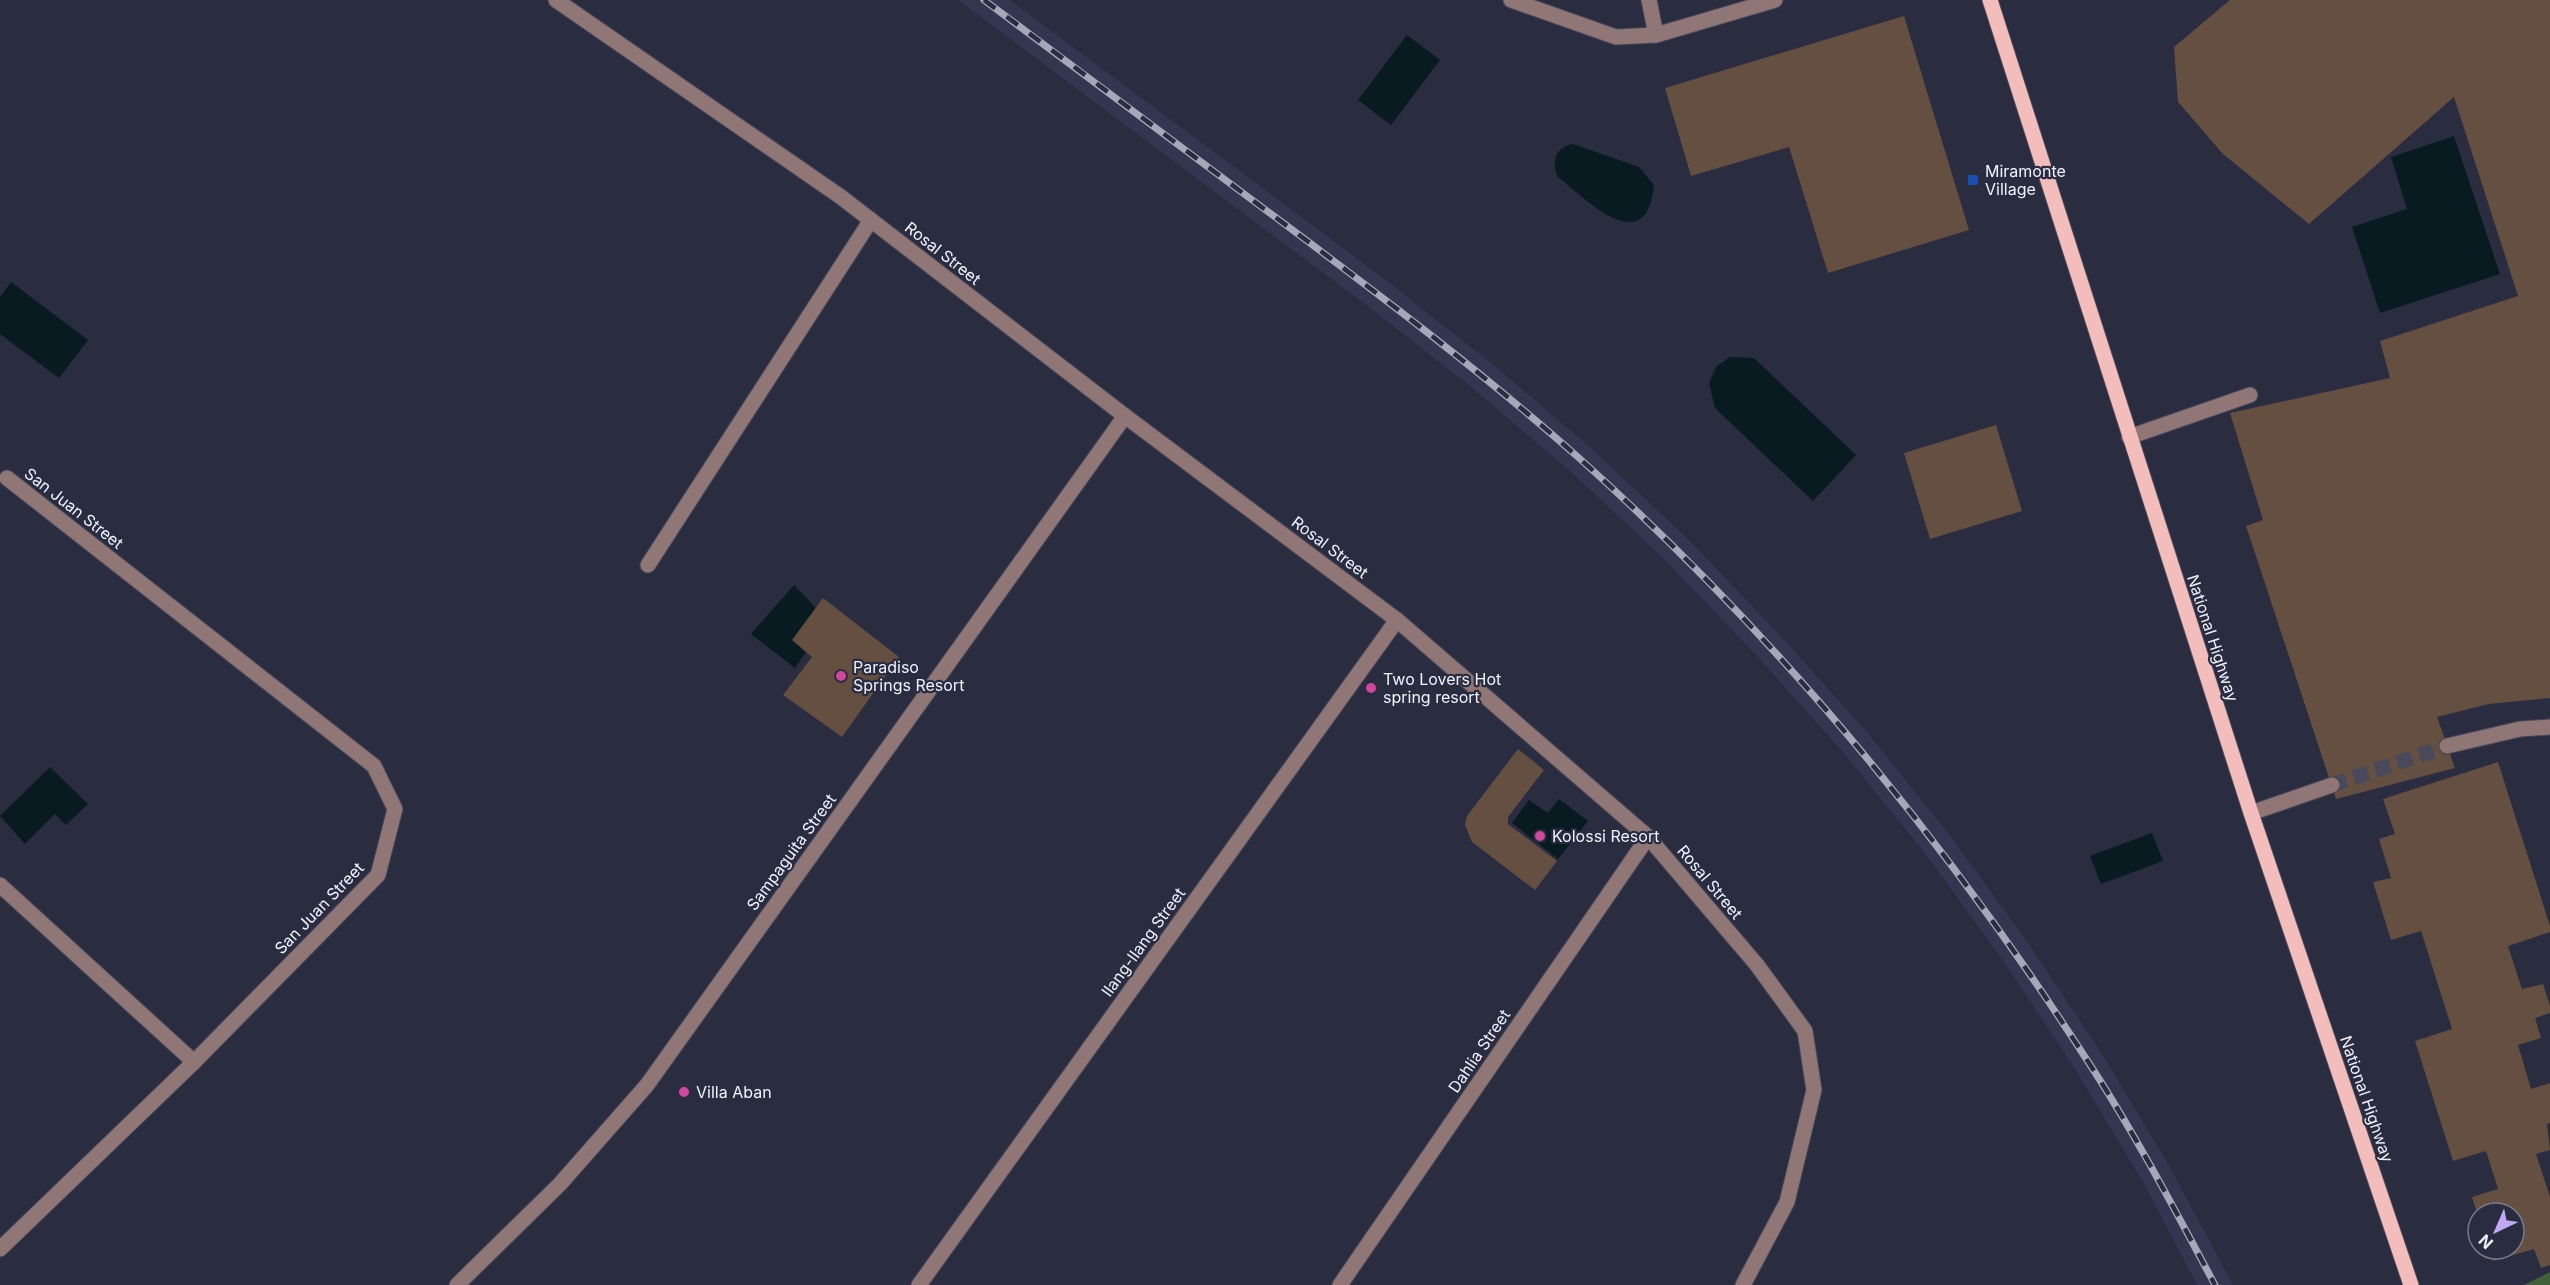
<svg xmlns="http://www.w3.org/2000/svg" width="2550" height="1285" font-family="Inter,sans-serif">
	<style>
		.built { fill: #333650 }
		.green { fill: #415f39 }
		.water { fill: #071b21 }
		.building { fill: #644f41 }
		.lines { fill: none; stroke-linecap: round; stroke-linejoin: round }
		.minor-tunnel { stroke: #484a5c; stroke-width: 15; stroke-dasharray: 15 8; stroke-linecap: butt }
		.minor-casing { stroke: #46485b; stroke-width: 17 }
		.major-casing { stroke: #46485b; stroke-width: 17 }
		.minor { stroke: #907675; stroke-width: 15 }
		.major { stroke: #f3bdbc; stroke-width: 15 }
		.rail-casing { stroke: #a6a8b7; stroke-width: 7 }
		.rail { stroke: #2a2c40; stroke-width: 4.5; stroke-dasharray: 14; stroke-linecap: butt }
		.transit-dot { fill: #1a4fb4; stroke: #2a2c40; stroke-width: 2 }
		.hotel-dot { fill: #d1479c; stroke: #2a2c40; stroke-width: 2 }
		.labels { text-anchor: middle; stroke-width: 4.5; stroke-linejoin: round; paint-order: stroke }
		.poi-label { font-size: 16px; fill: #eff1fe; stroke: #2a2c40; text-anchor: start }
		.street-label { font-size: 16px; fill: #eff1fe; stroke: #2a2c40 }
	</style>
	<rect width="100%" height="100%" fill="#2a2c40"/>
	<polygon class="built" points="958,0 1010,0 1387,281 1491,363 1591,448 1687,538 1778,633 1866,731 1948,833 2027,941 2101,1052 2170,1167 2233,1285 2197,1285 2143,1182 2075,1069 2002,959 1924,852 1842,751 1755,654 1665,560 1570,471 1471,387 1369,307"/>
	<polygon class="green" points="2550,1272 2550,1285 2524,1285"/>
	<g class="water">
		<polygon points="1407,35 1440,60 1391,125 1358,100"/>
		<polygon points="2454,136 2500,274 2380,313 2352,227 2407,209 2391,157"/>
		<path d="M 1573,144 L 1639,167 L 1654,185 C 1646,261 1588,201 1557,176 C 1552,161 1555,147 1573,144 Z"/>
		<polygon points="11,282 88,340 59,378 0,334 0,297"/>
		<polygon points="1730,357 1754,358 1856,455 1813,501 1715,408 1709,383 1716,367"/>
		<polygon points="794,585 816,608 793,640 806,652 795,668 751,634"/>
		<polygon points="50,767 88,804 66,825 55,814 25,844 0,816"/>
		<polygon points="1559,799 1588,821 1558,859 1512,823 1529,800 1548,813"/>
		<polygon points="2152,833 2163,861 2101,884 2090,856"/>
	</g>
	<g class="building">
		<polygon points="2230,0 2550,0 2550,698 2489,704 2437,717 2455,768 2336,799 2246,526 2263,520 2230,413 2390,378 2380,341 2518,296 2454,97 2309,224 2223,154 2178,102 2174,47"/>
		<polygon points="1904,16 1969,230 1828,273 1789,147 1691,176 1665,88"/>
		<polygon points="1996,425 2022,511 1930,539 1904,453"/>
		<polygon points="823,598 899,657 842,737 783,695 812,657 792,640"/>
		<polygon points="1518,749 1544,770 1508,817 1508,824 1557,861 1535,890 1472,842 1465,825 1467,816"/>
		<polygon points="2498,762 2550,926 2550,932 2508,946 2522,989 2543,984 2550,1006 2550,1013 2535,1018 2541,1038 2518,1045 2531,1089 2550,1083 2550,1123 2547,1124 2550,1150 2536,1154 2550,1197 2550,1265 2541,1268 2534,1249 2493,1261 2489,1249 2514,1249 2514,1213 2477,1213 2472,1197 2498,1189 2486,1151 2453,1161 2415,1041 2452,1029 2421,931 2391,940 2373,882 2391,878 2379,839 2395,834 2383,799"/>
	</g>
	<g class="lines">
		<polyline class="minor-tunnel" points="2332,785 2447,746"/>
		<defs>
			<g id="minor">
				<polyline points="556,0 841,197 1125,416 1397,620 1648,837 1757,965 1805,1031 1814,1090 1787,1202 1743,1285"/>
				<polyline points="1511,0 1616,37 1656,35 1775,0"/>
				<polyline points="1649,0 1656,35"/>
				<polyline points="2129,437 2250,395"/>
				<polyline points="648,565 871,220"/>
				<polyline points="2447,746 2520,729 2550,727"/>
				<polyline points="2251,813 2332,785"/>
				<polyline points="0,885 194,1062"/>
				<polyline points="0,1249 194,1062 378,875 395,809 374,766 7,478"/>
				<polyline points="457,1285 560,1184 647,1085 1125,416"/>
				<polyline points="919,1285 1397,620"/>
				<polyline points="1340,1285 1648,837"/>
			</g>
			<polyline id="major" points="1990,0 2251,813 2411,1285"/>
		</defs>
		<use href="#minor" class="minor-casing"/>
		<use href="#major" class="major-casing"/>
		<use href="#minor" class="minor"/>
		<use href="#major" class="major"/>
		<defs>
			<path id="rail" d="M 984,0 C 1079,70 1173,141 1267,211 C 1373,290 1480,370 1579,458 C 1775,633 1943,837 2085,1057 C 2133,1130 2174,1208 2215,1285"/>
		</defs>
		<use href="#rail" class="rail-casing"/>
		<use href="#rail" class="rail"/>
	</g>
	<rect class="transit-dot" x="1967" y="174" width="12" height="12" rx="3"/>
	<g class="hotel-dot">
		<circle cx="841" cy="676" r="6"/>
		<circle cx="1371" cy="688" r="6"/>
		<circle cx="1540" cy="836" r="6"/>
		<circle cx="684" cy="1092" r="6"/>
	</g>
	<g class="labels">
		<g class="poi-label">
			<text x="1985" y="177">Miramonte<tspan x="1985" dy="18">Village</tspan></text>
			<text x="853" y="673">Paradiso<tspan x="853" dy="18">Springs Resort</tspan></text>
			<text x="1383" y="685">Two Lovers Hot<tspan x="1383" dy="18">spring resort</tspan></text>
			<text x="1552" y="842">Kolossi Resort</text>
			<text x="696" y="1098">Villa Aban</text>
		</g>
		<g class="street-label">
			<text transform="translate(943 253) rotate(38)" y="6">Rosal Street</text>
			<text transform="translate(74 508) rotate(38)" y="6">San Juan Street</text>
			<text transform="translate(1330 547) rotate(37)" y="6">Rosal Street</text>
			<text transform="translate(2213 638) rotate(72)" y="6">National Highway</text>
			<text transform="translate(791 852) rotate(-54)" y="6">Sampaguita Street</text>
			<text transform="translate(1710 882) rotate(50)" y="6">Rosal Street</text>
			<text transform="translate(319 908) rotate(-46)" y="6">San Juan Street</text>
			<text transform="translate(1143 942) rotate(-54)" y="6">Ilang-Ilang Street</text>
			<text transform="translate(1479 1051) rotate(-56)" y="6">Dahlia Street</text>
			<text transform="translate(2367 1099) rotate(71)" y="6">National Highway</text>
		</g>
	</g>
	<g transform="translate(2496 1231) rotate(224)"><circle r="28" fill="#2a2c40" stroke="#797b8c" stroke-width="1.5"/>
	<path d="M0-4.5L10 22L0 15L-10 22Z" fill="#c0a8f3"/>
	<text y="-9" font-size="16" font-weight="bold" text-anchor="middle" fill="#eff1fe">N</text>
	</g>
</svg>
